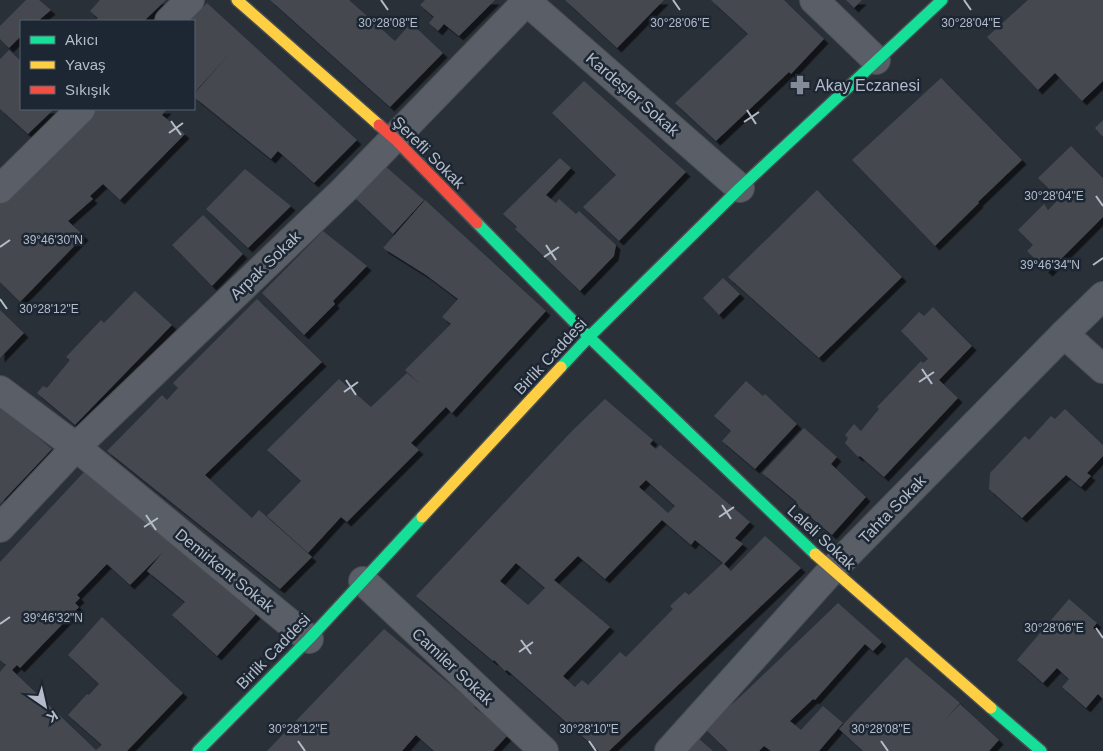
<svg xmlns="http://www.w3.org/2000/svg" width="1103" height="751" font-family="Arial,sans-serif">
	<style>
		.building { fill: #444950; fill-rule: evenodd; filter: url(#shadow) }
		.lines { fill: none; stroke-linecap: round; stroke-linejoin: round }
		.street-casing { stroke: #484c53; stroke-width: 30 }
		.fast-casing { stroke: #484c53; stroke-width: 14 }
		.slow-casing { stroke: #484c53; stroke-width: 14 }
		.jam-casing { stroke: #484c53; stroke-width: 14 }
		.street { stroke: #5a5e66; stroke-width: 28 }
		.fast { stroke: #16e098; stroke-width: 11 }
		.slow { stroke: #ffcf43; stroke-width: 11 }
		.jam { stroke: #f24e42; stroke-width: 11 }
		.ticks { fill: none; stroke: #b4bcc9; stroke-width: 2 }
		.labels { text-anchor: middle; stroke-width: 5; stroke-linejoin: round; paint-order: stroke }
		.poi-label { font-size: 16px; fill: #b4bcc9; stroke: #1d2633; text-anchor: start }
		.street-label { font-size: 16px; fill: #b4bcc9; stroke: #1d2633 }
		.ticks-label { font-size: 12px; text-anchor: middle; fill: #b4bcc9; stroke: #1d2633; stroke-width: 5; stroke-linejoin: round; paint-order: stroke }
	</style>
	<defs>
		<filter id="shadow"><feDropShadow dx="4.5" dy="4.5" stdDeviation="0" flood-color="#0009"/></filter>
	</defs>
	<rect width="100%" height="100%" fill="#2a3038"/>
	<g class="building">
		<polygon points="26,0 39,0 51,10 38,21 21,21 21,36 9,48 0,39 0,26"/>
		<polygon points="100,0 166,0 144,21 95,21 98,18 90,11"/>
		<polygon points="270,0 349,0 395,41 411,23 443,53 390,107"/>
		<polygon points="425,0 495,0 459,36 444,24 438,31 429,23 434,17 420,5"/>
		<polygon points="565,0 664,0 617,48"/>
		<polygon points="711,0 784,0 824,39 791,74 789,72 716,141 675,103 748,34"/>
		<polygon points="846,0 862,0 854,8"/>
		<polygon points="1028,0 1103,0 1103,81 1082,101 1055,73 1038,90 987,37"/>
		<polygon points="207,3 357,140 314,183 278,151 271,159 194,97 194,94 231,52 194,93 194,21 190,21"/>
		<polygon points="9,50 21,61 21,109 54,109 28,134 0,109 0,59"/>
		<polygon points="941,78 1022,160 978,202 979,203 935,246 852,160"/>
		<polygon points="584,81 686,172 619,241 583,207 616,175 552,113"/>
		<polygon points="97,109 167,109 162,115 185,134 120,200 103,184 90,196 93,199 68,221 84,236 20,302 0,282 0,202"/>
		<polygon points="1103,120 1103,137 1095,128"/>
		<polygon points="1071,146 1103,178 1103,217 1048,272 1027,251 1033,245 1018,230 1044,204 1048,210 1059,199 1038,178"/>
		<polygon points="560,158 571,168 546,195 556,203 559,199 576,214 579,211 616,245 614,256 580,291 515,229 517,227 503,214"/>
		<polygon points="384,165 424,200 393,234 354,197"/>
		<polygon points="245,169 291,206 248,248 206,209"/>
		<polygon points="817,190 902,277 819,358 728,277"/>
		<polygon points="425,200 546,311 452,413 446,407 411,443 419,450 347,522 341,517 308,553 267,516 301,481 267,450 339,379 371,407 407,373 420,384 405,370 451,324 442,317 458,299 426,275 383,248"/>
		<polygon points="203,215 243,254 212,286 172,245"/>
		<polygon points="323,231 367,266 333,301 335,304 304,335 262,293"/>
		<polygon points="723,278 740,294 719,315 703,298"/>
		<polygon points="135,291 172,325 75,425 37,393 43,386 47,388 70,360 66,357 101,320 104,323"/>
		<polygon points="257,299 322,362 205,475 252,518 259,510 312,557 280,589 107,451 162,395 167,400 178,388 173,383"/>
		<polygon points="933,307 972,346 939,380 958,398 884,477 860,456 858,457 845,443 848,438 845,435 854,424 861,431 879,409 877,407 921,361 923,363 928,359 901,331 919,312 924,316"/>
		<polygon points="0,310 24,333 0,358"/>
		<polygon points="746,381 763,396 765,394 797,424 755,469 722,441 731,431 714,416"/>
		<path d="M 605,399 L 653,440 L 650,444 L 656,449 L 660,445 L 750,522 L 735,538 L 743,544 L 724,564 L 731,571 L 765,536 L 801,568 L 609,751 L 599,751 L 507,670 L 505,671 L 494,660 L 493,661 L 416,596 L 573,430 ZM 646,480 L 675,506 L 668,513 L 639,487 ZM 662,520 L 691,545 L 695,540 L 723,563 L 689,595 L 685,592 L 670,606 L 673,609 L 626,657 L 620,652 L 588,685 L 582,680 L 575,687 L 563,676 L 610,627 L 554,580 L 578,556 L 605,579 ZM 516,563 L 545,588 L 528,605 L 500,581 Z"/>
		<polygon points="0,406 52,449 0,504"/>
		<polygon points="1065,409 1103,445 1103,456 1087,473 1091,476 1081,487 1066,475 1022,518 989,489 990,473 1025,436 1029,440 1051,416 1055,419"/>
		<polygon points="804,428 837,457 831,464 866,497 832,535 795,504 797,502 762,473"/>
		<polygon points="84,472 258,612 217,656 172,615 185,602 147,571 163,552 130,585 107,564 77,595 80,598 75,603 79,607 20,668 17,665 12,670 96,750 102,745 68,715 87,694 89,695 99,684 68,655 102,617 183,693 127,751 0,751 0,672 6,665 0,660 0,562"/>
		<polygon points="1069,599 1097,623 1093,628 1103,637 1103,699 1098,694 1086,708 1062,687 1069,679 1057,668 1043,683 1017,660"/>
		<polygon points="838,603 882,642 873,651 865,644 815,700 813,699 790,721 801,730 823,706 843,723 819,751 771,751 764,746 759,751 728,751 704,728 740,697"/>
		<polygon points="384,629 476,706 474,707 508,735 493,751 434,751 416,735 402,751 267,751"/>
		<polygon points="906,657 960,703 944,721 960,704 999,740 989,751 863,751 839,729"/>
		<polygon points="698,738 713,751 687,751"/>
	</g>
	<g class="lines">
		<defs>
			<g id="street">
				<polyline points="525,0 740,188"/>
				<polyline points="814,0 876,60"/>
				<polyline points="169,21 190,0"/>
				<polyline points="0,189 81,109"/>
				<polyline points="1064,334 1103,369"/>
				<polyline points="0,390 76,447 309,639"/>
				<polyline points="0,528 76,447 345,189 528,0"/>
				<polyline points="363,581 544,751"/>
				<polyline points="669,751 832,570 1064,334 1103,296"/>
			</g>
			<g id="fast">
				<polyline points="477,223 589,337 815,554"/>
				<polyline points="561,367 589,337 740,188 942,0"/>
				<polyline points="991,708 1041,751"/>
				<polyline points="198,751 309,639 422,517"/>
			</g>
			<g id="slow">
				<polyline points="237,0 379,125"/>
				<polyline points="422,517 561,367"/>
				<polyline points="815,554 991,708"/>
			</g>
			<polyline id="jam" points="379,125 395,139 477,223"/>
		</defs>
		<use href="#street" class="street-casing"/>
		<use href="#fast" class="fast-casing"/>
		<use href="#slow" class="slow-casing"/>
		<use href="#jam" class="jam-casing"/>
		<use href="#street" class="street"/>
		<use href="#fast" class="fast"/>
		<use href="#slow" class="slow"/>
		<use href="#jam" class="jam"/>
	</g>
	<path class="ticks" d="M 381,0 L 388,10M 673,0 L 680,10M 964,0 L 971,10M 747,110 L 756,124M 171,121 L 181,135M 744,122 L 759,112M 169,133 L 183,123M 1096,196 L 1103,206M 546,245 L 556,260M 0,247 L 10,240M 544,257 L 559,247M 1093,265 L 1103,258M 0,299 L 7,309M 922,369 L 932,384M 346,380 L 356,395M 919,382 L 934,372M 344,392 L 358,382M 722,505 L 731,519M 146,515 L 156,530M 719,517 L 734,507M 144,527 L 158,518M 0,624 L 10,617M 1096,628 L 1103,638M 521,640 L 531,654M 519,652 L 533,642M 298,741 L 305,751M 589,741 L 596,751M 881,741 L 888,751"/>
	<defs>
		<symbol id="pharmacy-bare" viewBox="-9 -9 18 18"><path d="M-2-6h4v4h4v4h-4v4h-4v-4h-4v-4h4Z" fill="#848b96" stroke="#1d2633" stroke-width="2.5" paint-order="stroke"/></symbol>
	</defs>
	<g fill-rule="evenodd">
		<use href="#pharmacy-bare" x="786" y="71" width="28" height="28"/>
	</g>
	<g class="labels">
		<g class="poi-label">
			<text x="815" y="91">Akay Eczanesi</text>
		</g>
		<g class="street-label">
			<text transform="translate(633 94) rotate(41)" y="6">Kardeşler Sokak</text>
			<text transform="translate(429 152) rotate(45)" y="6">Şerefli Sokak</text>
			<text transform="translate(265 265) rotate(-44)" y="6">Arpak Sokak</text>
			<text transform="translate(550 356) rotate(-47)" y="6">Birlik Caddesi</text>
			<text transform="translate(892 509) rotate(-46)" y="6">Tahta Sokak</text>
			<text transform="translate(822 537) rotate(43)" y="6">Laleli Sokak</text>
			<text transform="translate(225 570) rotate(39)" y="6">Demirkent Sokak</text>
			<text transform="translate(273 651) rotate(-46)" y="6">Birlik Caddesi</text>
			<text transform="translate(453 666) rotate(43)" y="6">Camiler Sokak</text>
		</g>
	</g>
	<g class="ticks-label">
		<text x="388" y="27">30°28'08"E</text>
		<text x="680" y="27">30°28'06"E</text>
		<text x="971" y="27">30°28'04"E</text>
		<text x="1054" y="200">30°28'04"E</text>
		<text x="53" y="244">39°46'30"N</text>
		<text x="1050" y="269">39°46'34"N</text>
		<text x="49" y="313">30°28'12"E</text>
		<text x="53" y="622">39°46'32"N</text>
		<text x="1054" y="632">30°28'06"E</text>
		<text x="298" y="733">30°28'12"E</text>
		<text x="589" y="733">30°28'10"E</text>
		<text x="881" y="733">30°28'08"E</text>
	</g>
	<rect x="20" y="20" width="175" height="90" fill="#1d2633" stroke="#59626f"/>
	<rect x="30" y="36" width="25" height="8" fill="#16e098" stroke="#59626f"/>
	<text x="65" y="45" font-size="15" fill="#b4bcc9">Akıcı</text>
	<rect x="30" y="61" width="25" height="8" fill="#ffcf43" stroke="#59626f"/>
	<text x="65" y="70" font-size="15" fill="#b4bcc9">Yavaş</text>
	<rect x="30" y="86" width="25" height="8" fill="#f24e42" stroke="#59626f"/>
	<text x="65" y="95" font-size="15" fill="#b4bcc9">Sıkışık</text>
	<g transform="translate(45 706) rotate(146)" stroke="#1d2633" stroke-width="4" paint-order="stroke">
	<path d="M0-4L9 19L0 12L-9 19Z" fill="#b4bcc9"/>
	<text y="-8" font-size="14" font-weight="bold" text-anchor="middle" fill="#b4bcc9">K</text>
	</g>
</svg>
